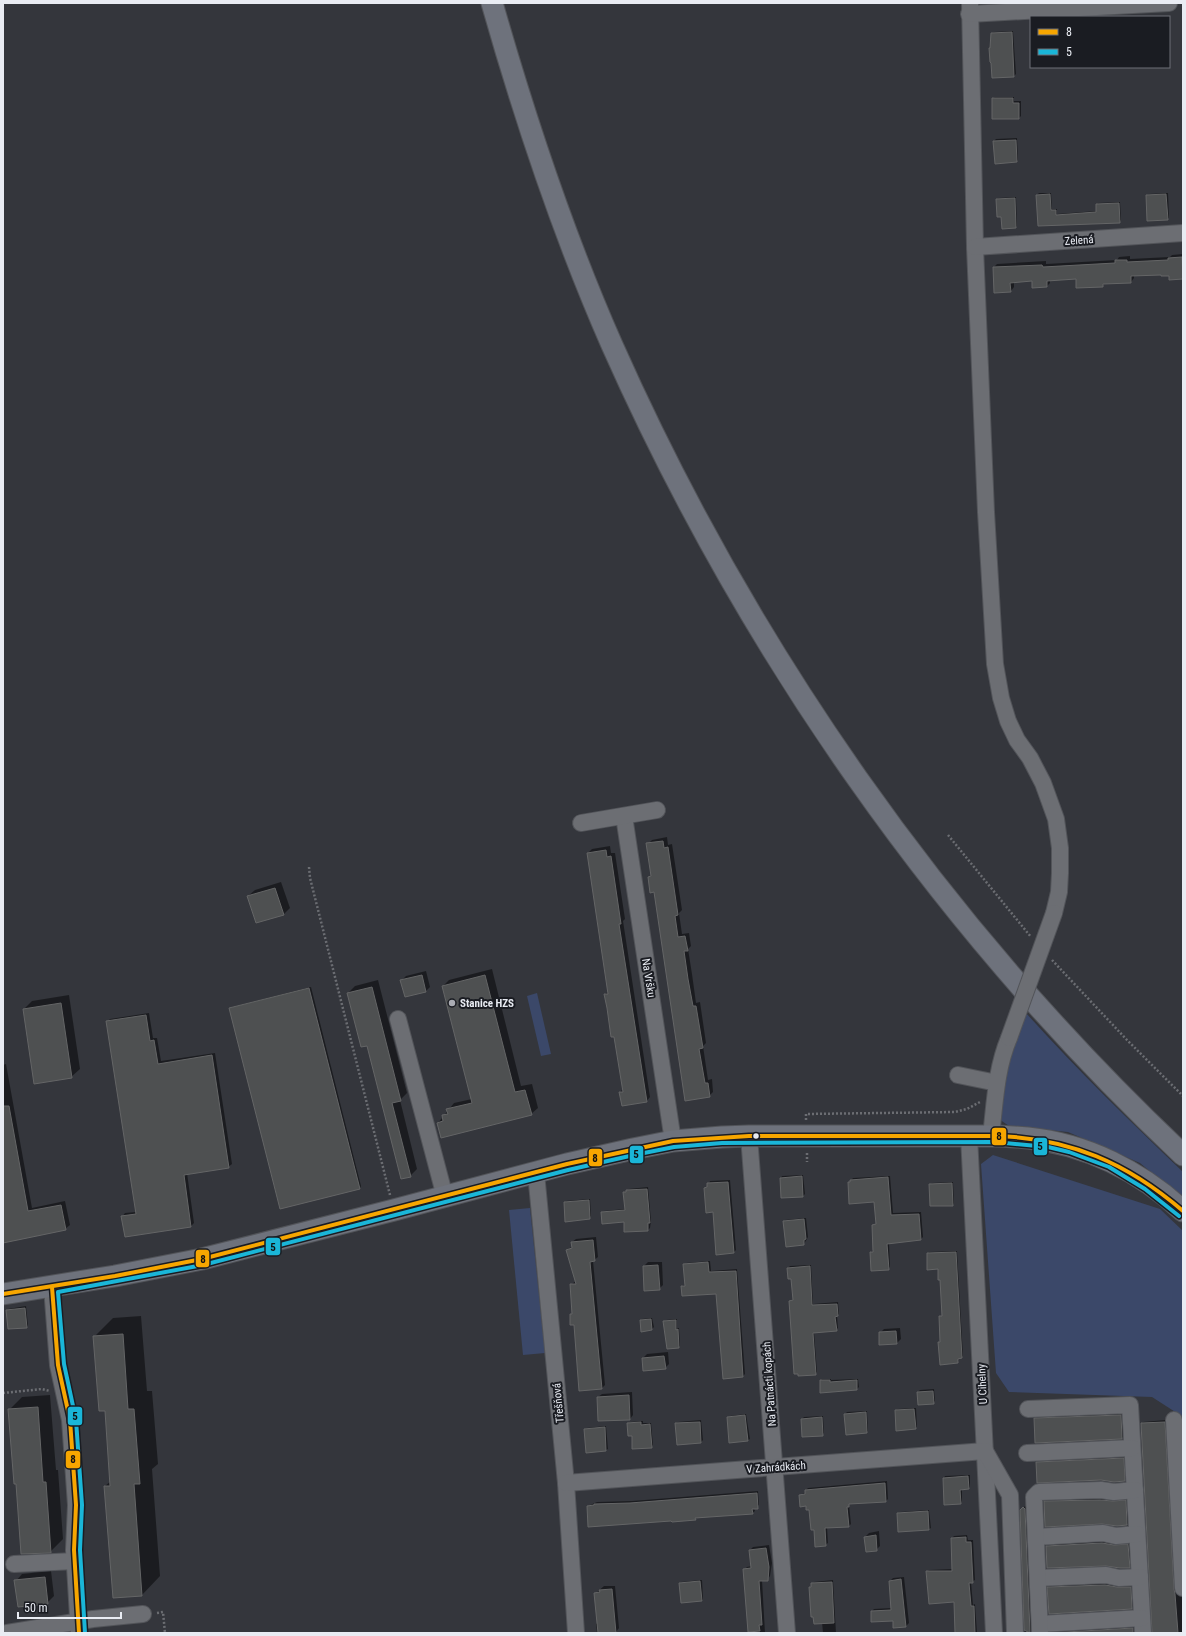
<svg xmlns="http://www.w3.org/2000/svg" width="1186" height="1636" font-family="'Roboto Condensed',sans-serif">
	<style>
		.green { fill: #3b4869 }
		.shadow { fill: #0007 }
		.building { fill: #4e5051; stroke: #646566 }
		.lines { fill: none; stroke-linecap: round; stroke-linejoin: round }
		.minor-casing { stroke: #525459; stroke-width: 18 }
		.major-casing { stroke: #525459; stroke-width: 23 }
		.path { stroke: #6b6d72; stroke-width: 2.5; stroke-dasharray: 2 2; stroke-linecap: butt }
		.minor { stroke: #6c6e73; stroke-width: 16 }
		.major { stroke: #6e727c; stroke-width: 21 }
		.minor-bridge-casing { stroke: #525459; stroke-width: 18; stroke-linecap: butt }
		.minor-bridge { stroke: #6c6e73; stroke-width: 16 }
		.bus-1-casing { stroke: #1a1c22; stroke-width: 7 }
		.bus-2-casing { stroke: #1a1c22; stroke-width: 7 }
		.bus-1 { stroke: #f7a600; stroke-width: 4 }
		.bus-2 { stroke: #1ab6d8; stroke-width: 4 }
		.poi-dot { fill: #aaacb3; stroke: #1a1c22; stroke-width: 1.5 }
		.bus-dot { fill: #e9ecf3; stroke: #1a1c22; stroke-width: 1.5 }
		.labels { text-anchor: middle; stroke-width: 4; stroke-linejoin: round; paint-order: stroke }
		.street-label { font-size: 11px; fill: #e9ecf3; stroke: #1a1c22 }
		.poi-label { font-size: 11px; font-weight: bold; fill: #e9ecf3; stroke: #1a1c22; text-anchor: start }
		.line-badge { stroke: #1a1c22; stroke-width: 1.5 }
		.pale-badge-label { font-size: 11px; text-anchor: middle; font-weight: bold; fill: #111 }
	</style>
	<rect width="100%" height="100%" fill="#34363c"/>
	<g class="green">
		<polygon points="537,993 551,1054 541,1056 527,996"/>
		<path d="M 1026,1013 C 1076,1069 1129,1120 1183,1172 L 1183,1199 L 1140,1163 L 1068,1132 L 1009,1126 L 999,1119 L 1007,1063 Z"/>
		<polygon points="993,1155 1160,1209 1183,1231 1183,1452 1180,1415 1152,1397 1009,1392 996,1373 981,1164"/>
		<polygon points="530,1208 545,1353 523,1355 509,1210"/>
	</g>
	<g class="shadow">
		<polygon points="1183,23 1183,42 1182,24"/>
		<polygon points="1013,31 1016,74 1014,76 992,33 994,32"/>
		<polygon points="995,97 1014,97 1014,101 1021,101 1021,116 1019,118 993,98"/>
		<polygon points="1017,138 1018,160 1017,161 994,141 996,139"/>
		<polygon points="1039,193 1051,193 1052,209 1057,209 1057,214 1097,211 1097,205 1098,203 1120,202 1121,220 1119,222 1039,225 1037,195"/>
		<polygon points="1168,193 1169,218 1167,219 1147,195 1149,194"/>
		<polygon points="1016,197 1017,226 1016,227 997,199 999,198"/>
		<polygon points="1183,254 1183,278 1162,274 1134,275 1134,278 1131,282 1105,283 1102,286 1076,278 1050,280 1050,283 1047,286 1033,280 1014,281 1014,287 1011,291 994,267 997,264 1046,261 1046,264 1117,260 1119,257 1130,256 1130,259 1170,257 1172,255"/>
		<polygon points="667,837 668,845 672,844 682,910 679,913 682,934 689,933 691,946 688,949 692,974 696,1003 700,1002 706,1043 703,1046 708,1080 712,1079 713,1092 709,1096 686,1100 655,891 649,877 652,874 648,844 652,840"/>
		<polygon points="610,846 611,853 615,853 625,919 623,921 650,1097 646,1102 620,1092 623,1089 615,1035 605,994 608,992 588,853 592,849"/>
		<polygon points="281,882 290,908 284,914 257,922 248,896 255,890"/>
		<polygon points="492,969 521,1086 532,1084 538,1108 531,1114 438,1123 454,1103 472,1099 443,986 449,980"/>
		<polygon points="426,971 430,987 426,991 406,996 402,980 406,976"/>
		<polygon points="378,980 407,1093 400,1100 417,1169 410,1176 367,1044 348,993 355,986"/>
		<polygon points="311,987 361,1186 360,1188 230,1008 232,1007"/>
		<polygon points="69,995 80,1069 71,1077 24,1009 32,1001"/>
		<polygon points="149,1013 153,1038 157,1038 161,1061 215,1053 232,1164 228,1167 187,1173 194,1223 191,1226 122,1217 125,1213 136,1212 107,1022 110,1019"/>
		<polygon points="6,1064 32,1208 65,1201 70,1225 65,1229 3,1242 3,1065"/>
		<polygon points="803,1175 805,1194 803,1196 782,1197 781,1178 782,1176"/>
		<polygon points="890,1176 893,1213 921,1212 923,1237 921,1239 889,1243 890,1267 888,1269 871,1252 873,1250 873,1225 877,1223 875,1201 849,1183 853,1178"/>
		<polygon points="730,1180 736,1250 734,1252 705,1188 708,1186 710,1181"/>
		<polygon points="953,1182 954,1203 953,1205 930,1185 932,1183"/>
		<polygon points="648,1187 651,1221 650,1228 648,1230 625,1231 624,1221 602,1212 604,1211 625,1209 624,1193 629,1189"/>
		<polygon points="590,1199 591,1216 589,1218 565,1203 566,1201"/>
		<polygon points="806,1218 808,1237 804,1244 784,1222 785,1220"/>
		<polygon points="596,1237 598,1257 593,1261 605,1385 602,1388 580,1390 575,1324 571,1315 573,1312 572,1284 576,1281 567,1250 573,1246 572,1242 576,1239"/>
		<polygon points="957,1251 963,1356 960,1358 958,1362 939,1342 941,1340 940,1317 943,1315 941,1279 939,1268 928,1254 929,1252"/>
		<polygon points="710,1261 711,1271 737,1269 745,1374 743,1376 717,1293 682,1286 686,1284 685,1265 686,1263"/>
		<polygon points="648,1262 662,1262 663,1285 659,1289 644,1266"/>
		<polygon points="811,1265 813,1304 838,1302 839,1314 837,1316 838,1328 836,1330 814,1332 817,1372 815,1374 790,1301 793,1299 792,1278 788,1268 790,1266"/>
		<polygon points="26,1306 28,1325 27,1327 7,1310 8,1309"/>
		<polygon points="141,1316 147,1391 152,1391 158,1464 152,1469 160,1576 142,1595 105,1486 111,1481 106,1410 94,1337 113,1318"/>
		<polygon points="652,1318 654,1327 652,1329 642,1330 641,1320 642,1319"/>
		<polygon points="677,1319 677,1328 679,1328 680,1346 678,1347 664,1322 666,1320"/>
		<polygon points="900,1328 901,1339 897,1343 880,1333 884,1329"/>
		<polygon points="668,1352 669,1364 665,1368 643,1358 647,1354"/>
		<polygon points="822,1379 831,1379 831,1380 858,1379 859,1387 857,1389 821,1381"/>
		<polygon points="934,1389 935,1401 933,1403 918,1392 920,1390"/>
		<polygon points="632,1392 633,1415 630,1419 598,1397 602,1394"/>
		<polygon points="50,1395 56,1470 58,1470 63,1539 50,1552 17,1483 9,1410 22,1397"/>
		<polygon points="916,1408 917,1427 915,1428 896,1411 898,1409"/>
		<polygon points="867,1411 868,1431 866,1432 845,1414 847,1412"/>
		<polygon points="746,1414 750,1439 748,1440 728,1417 730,1416"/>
		<polygon points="1122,1414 1124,1436 1122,1438 1036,1442 1035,1419 1037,1417"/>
		<polygon points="823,1416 824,1433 822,1435 802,1419 804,1417"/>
		<polygon points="701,1420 703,1440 701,1442 678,1444 676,1423 678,1422"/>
		<polygon points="1166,1420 1175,1586 1176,1591 1183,1596 1183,1633 1153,1633 1142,1423 1143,1422"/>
		<polygon points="643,1421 643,1423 651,1423 653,1445 651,1447 633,1435 628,1424 630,1422"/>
		<polygon points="606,1426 608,1449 606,1450 585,1429 587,1428"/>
		<polygon points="1125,1457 1126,1479 1124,1480 1037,1463 1039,1462"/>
		<polygon points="970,1475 970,1487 969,1488 962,1489 962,1501 961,1503 944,1478 945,1476"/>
		<polygon points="887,1481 888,1499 886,1501 851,1503 849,1505 851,1524 849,1526 827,1527 828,1543 825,1545 815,1529 810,1509 800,1495 806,1492 806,1490 808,1488"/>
		<polygon points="758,1491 759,1505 754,1508 755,1511 752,1513 697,1517 695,1519 588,1506 597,1502 632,1501"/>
		<polygon points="1103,1498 1115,1500 1127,1499 1129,1523 1127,1524 1045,1502 1046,1500"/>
		<polygon points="1025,1506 1026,1507 1032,1633 1025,1633 1021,1511"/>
		<polygon points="929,1510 931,1528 929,1529 898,1513 900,1512"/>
		<polygon points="879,1531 880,1546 876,1550 865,1537 869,1533"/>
		<polygon points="967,1535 968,1540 973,1540 975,1580 971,1582 973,1605 975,1604 977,1633 956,1633 955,1601 927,1572 929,1570 953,1569 952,1538 954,1536"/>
		<polygon points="1104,1541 1116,1544 1130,1543 1131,1565 1129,1567 1047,1546 1048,1545"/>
		<polygon points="769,1545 772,1563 770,1576 767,1580 762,1580 765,1633 749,1633 744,1570 747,1567 752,1566 750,1550 753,1547"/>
		<polygon points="51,1571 54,1596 47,1603 16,1581 22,1574"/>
		<polygon points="904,1577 909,1623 906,1626 872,1611 874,1609 892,1608 890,1581 893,1578"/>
		<polygon points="702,1580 703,1599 702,1601 680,1583 681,1582"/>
		<polygon points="833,1580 836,1633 823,1633 822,1622 810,1587 814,1582"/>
		<polygon points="1107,1583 1119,1586 1132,1586 1133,1606 1132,1608 1048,1587 1050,1586"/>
		<polygon points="604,1586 615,1586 619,1628 616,1632 597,1633 596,1624 598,1623 596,1593"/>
		<polygon points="1135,1627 1136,1633 1051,1633 1052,1632"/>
	</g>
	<g class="building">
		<polygon points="1012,32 1014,77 992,78 991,63 990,62 989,48 990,48 991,33"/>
		<polygon points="992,98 1013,98 1013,103 1019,103 1019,119 992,119"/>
		<polygon points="1016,140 1017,162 995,164 993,141"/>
		<polygon points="1050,194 1051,210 1056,210 1056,215 1096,212 1096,204 1119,203 1120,223 1038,226 1036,195"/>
		<polygon points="1166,194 1168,220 1147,221 1146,195"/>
		<polygon points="1015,198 1016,228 1002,229 1001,217 997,217 996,199"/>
		<polygon points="1182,257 1183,279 1169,280 1169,276 1161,276 1161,275 1131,276 1131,283 1103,284 1103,287 1076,288 1076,279 1047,281 1047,287 1032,288 1032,281 1010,283 1011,292 994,293 993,267 1042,265 1043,267 1115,263 1115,260 1127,260 1127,262 1168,260 1168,258"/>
		<polygon points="663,841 664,848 668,847 678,915 675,916 678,937 685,936 688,951 684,951 688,979 693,1006 696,1006 703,1048 699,1049 705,1083 708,1083 710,1097 685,1101 654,892 650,893 648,877 651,876 646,843"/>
		<polygon points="606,850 607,857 611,856 621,924 619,924 647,1102 622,1106 619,1092 623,1092 614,1037 611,1037 607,1008 604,994 608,994 587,853"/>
		<polygon points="275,888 284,915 256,923 247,896"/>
		<polygon points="422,975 426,992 405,997 400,980"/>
		<polygon points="485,975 515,1092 525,1090 532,1115 441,1138 437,1123 443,1121 442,1115 448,1114 446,1109 472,1103 442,986"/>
		<polygon points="372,987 401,1101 392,1103 411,1177 401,1179 367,1046 361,1047 347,993"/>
		<polygon points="309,988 360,1189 280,1209 229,1008"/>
		<polygon points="61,1003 72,1078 34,1084 23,1009"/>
		<polygon points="146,1015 150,1041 154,1040 158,1064 212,1055 229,1168 184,1175 191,1227 125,1237 121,1216 136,1214 106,1021"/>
		<polygon points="3,1106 9,1106 28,1211 61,1205 66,1230 3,1243"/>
		<polygon points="802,1176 803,1197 781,1198 780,1178"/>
		<polygon points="888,1177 891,1215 919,1214 921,1240 887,1244 889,1270 871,1271 870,1252 873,1252 872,1225 876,1224 874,1202 849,1204 848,1182 850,1182 850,1180"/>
		<polygon points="728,1182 734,1253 716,1255 713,1212 706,1213 704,1188 707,1187 707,1183"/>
		<polygon points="952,1183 953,1206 930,1206 929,1184"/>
		<polygon points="647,1189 650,1223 648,1223 648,1231 624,1232 624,1222 602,1224 601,1212 625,1210 623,1192 626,1192 626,1190"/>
		<polygon points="589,1200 590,1219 565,1222 564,1202"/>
		<polygon points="804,1219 806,1239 804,1240 804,1245 786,1247 783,1221"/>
		<polygon points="593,1240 595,1261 590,1262 602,1389 579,1391 574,1325 570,1325 570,1314 572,1314 570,1284 576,1284 566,1250 572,1248 571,1242"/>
		<polygon points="956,1252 962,1358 958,1359 958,1363 940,1365 938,1342 940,1342 939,1316 942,1316 940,1280 938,1280 938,1269 927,1270 927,1253"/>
		<polygon points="708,1262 709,1272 736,1271 743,1377 723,1379 716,1294 682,1296 681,1286 685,1286 683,1264"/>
		<polygon points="658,1265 660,1290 644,1291 643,1266"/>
		<polygon points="810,1266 812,1305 837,1304 838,1316 835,1317 837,1331 813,1333 816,1375 798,1376 798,1374 794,1374 789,1301 793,1300 791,1279 788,1279 787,1268"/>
		<polygon points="25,1308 27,1328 8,1329 6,1310"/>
		<polygon points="651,1319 652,1330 641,1332 640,1320"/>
		<polygon points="676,1320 676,1330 678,1329 679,1348 667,1349 663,1321"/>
		<polygon points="896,1331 897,1344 879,1345 879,1332"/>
		<polygon points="123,1334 128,1409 134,1409 140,1484 134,1484 142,1596 113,1598 104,1486 110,1486 105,1411 99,1411 93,1336"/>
		<polygon points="664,1356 666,1369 643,1371 642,1358"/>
		<polygon points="820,1380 830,1380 830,1382 857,1380 857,1390 820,1393"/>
		<polygon points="933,1391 934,1404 918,1405 917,1392"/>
		<polygon points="629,1395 630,1420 598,1421 597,1397"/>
		<polygon points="38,1407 43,1482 46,1482 51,1553 21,1554 16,1484 14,1484 8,1409"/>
		<polygon points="914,1409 916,1429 896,1431 895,1410"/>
		<polygon points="866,1412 867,1433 846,1435 844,1414"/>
		<polygon points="745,1415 748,1441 729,1443 727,1417"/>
		<polygon points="1121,1415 1122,1439 1035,1443 1034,1418"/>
		<polygon points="822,1417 823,1436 802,1437 801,1419"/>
		<polygon points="641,1422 641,1425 650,1424 652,1448 632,1449 632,1436 628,1436 627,1423"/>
		<polygon points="700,1422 701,1443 677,1445 675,1423"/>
		<polygon points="1165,1422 1174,1589 1175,1594 1178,1633 1152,1633 1141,1423"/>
		<polygon points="605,1427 606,1451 586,1453 584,1429"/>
		<polygon points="1124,1458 1125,1481 1114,1482 1101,1480 1037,1483 1036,1462"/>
		<polygon points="968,1476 969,1489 960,1490 961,1504 944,1505 943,1478"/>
		<polygon points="885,1483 886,1502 849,1504 849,1507 847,1507 849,1527 825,1528 826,1546 815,1547 814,1530 811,1530 809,1510 806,1510 806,1506 800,1507 799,1495 805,1494 805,1490"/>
		<polygon points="757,1493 758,1509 752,1509 753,1514 695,1518 696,1520 672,1522 671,1521 588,1527 587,1506 594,1505 594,1504 630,1503"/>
		<polygon points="1100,1500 1113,1501 1126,1500 1127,1525 1117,1526 1102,1524 1045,1527 1044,1501"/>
		<polygon points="1023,1507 1025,1509 1030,1633 1024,1630 1020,1510"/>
		<polygon points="928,1511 929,1530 898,1532 897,1513"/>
		<polygon points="876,1535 877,1551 866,1552 864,1537"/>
		<polygon points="966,1537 966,1542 971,1542 973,1583 969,1583 971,1606 974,1606 975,1633 955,1633 954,1602 929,1604 926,1571 952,1571 951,1538"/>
		<polygon points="1102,1543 1114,1545 1128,1544 1130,1568 1120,1568 1106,1566 1047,1568 1046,1546"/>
		<polygon points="766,1548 769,1567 768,1581 759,1581 762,1625 759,1625 760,1631 748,1632 743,1569 751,1568 749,1550"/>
		<polygon points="45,1577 48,1604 18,1607 14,1580"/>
		<polygon points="901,1579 906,1627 893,1628 893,1621 871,1622 871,1611 891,1610 889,1581"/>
		<polygon points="700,1581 702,1601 681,1603 679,1583"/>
		<polygon points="832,1582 834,1623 814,1624 813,1617 811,1617 809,1587 811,1587 811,1583"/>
		<polygon points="1105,1585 1117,1587 1131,1587 1132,1609 1049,1614 1047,1587"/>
		<polygon points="612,1589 616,1633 598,1633 594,1593 600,1592 599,1590"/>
		<polygon points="1133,1628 1133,1633 1049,1633"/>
	</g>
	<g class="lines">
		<defs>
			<g id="minor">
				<polyline points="970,3 975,247 986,512 995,664 1001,698 1008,721 1017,740 1030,758 1043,783 1056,819 1060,848 1060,873 1059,892 1054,913"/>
				<polyline points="969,14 1169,3"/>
				<polyline points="975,247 1183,233"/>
				<polyline points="624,816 673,1141"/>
				<polyline points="581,823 657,810"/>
				<polyline points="398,1019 445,1197"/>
				<polyline points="958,1075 997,1083"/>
				<polyline points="749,1136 787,1633"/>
				<polyline points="969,1136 994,1633"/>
				<path d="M 991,1136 C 995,1102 996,1069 1009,1038"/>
				<polyline points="536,1173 566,1483 576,1633"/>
				<polyline points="52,1287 58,1365 70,1420 76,1505 74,1550 79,1633"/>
				<polyline points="1028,1409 1130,1405 1143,1633"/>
				<polyline points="1174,1420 1183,1588"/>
				<polyline points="1027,1453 1132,1448"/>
				<polyline points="566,1483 985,1451 1010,1495 1015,1633"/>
				<polyline points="1036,1537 1103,1533 1116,1536 1137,1534"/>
				<polyline points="14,1564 75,1561"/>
				<polyline points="1038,1578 1106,1575 1119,1578 1140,1577"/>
				<polyline points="1040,1624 1142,1618"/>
				<polyline points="7,1633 93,1619 143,1614"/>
				<polyline points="1040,1633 1034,1497 1039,1492 1101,1490 1114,1492 1135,1490"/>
			</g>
			<g id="major">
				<path d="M 492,3 C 525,119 563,234 612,345 C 747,649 941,927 1183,1155"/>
				<path d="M 3,1294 L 115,1276 L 202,1259 L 394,1210 L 567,1164 L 633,1149 L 673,1141 L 722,1137 L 749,1136 L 991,1136 C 1003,1136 1016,1137 1028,1138 C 1086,1144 1140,1171 1183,1211"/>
			</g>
		</defs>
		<use href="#minor" class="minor-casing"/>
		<use href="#major" class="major-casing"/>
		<g class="path">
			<polyline points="948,835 1031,937"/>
			<polyline points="309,867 310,878 390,1195"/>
			<polyline points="1052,960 1127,1040 1183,1096"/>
			<polyline points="806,1120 806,1114 955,1112 967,1109 980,1102"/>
			<polyline points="807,1153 807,1162"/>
			<polyline points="3,1393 42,1389 50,1391"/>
			<polyline points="157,1613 163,1612 165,1633"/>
		</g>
		<use href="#minor" class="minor"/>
		<use href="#major" class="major"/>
		<defs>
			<polyline id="minor-bridge" points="1009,1038 1054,913"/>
		</defs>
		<use href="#minor-bridge" class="minor-bridge-casing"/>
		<use href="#minor-bridge" class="minor-bridge"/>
		<defs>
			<g id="bus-1">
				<polyline points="52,1287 58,1365 70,1420 76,1505 74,1550 79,1633"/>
				<path d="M 3,1294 L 115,1276 L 202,1259 L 567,1164 L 673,1141 L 749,1136 L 996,1136 C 1070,1138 1127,1163 1183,1211"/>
			</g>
			<polyline id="bus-2" points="85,1633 80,1550 82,1505 76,1420 64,1364 58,1292 203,1265 568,1170 634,1155 674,1147 722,1143 995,1142 1048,1147 1069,1152 1109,1167 1145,1189 1179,1216"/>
		</defs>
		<use href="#bus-1" class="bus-1-casing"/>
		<use href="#bus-2" class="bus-2-casing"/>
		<use href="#bus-1" class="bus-1"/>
		<use href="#bus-2" class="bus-2"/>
	</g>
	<circle class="poi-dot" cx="452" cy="1003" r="4"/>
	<circle class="bus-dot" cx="756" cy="1136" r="3.5"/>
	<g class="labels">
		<g class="street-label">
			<text transform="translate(1079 240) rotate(-4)" y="4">Zelená</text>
			<text transform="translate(649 978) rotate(81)" y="4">Na Vršku</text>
			<text transform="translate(769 1384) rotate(-94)" y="4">Na Patnácti kopách</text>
			<text transform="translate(982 1384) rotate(-93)" y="4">U Cihelny</text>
			<text transform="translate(558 1403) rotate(-95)" y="4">Třešňová</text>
			<text transform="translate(776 1467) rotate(-4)" y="4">V Zahrádkách</text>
		</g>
		<g class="poi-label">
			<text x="460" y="1007">Stanice HZS</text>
		</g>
	</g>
	<g class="line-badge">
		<rect x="991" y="1127" width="16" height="19" rx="4" fill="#f7a600"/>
		<rect x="1033" y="1137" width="15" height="19" rx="4" fill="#1ab6d8"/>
		<rect x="629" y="1145" width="15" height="19" rx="4" fill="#1ab6d8"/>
		<rect x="588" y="1148" width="15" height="19" rx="4" fill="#f7a600"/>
		<rect x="265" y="1237" width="16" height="19" rx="4" fill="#1ab6d8"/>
		<rect x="195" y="1249" width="15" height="19" rx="4" fill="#f7a600"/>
		<rect x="67" y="1406" width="16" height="20" rx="4" fill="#1ab6d8"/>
		<rect x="65" y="1450" width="16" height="19" rx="4" fill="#f7a600"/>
	</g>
	<g class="pale-badge-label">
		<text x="999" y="1140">8</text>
		<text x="1040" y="1150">5</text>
		<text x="636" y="1158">5</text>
		<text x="595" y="1162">8</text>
		<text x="273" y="1251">5</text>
		<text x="203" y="1263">8</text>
		<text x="75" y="1420">5</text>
		<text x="73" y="1463">8</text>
	</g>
	<rect width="1186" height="1636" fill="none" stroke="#e9ecf3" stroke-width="8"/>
	<rect x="1030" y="16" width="140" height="52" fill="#1a1c22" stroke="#6d6f76"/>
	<rect x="1038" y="29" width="20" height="6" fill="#f7a600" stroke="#6d6f76"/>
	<text x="1066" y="36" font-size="12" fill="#e9ecf3">8</text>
	<rect x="1038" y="49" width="20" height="6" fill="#1ab6d8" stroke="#6d6f76"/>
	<text x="1066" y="56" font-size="12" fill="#e9ecf3">5</text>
	<path d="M18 1612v6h103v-6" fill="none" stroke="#e9ecf3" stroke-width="2"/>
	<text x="24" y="1612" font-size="12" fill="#e9ecf3" stroke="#1a1c22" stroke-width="3" paint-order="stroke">50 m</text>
</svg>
